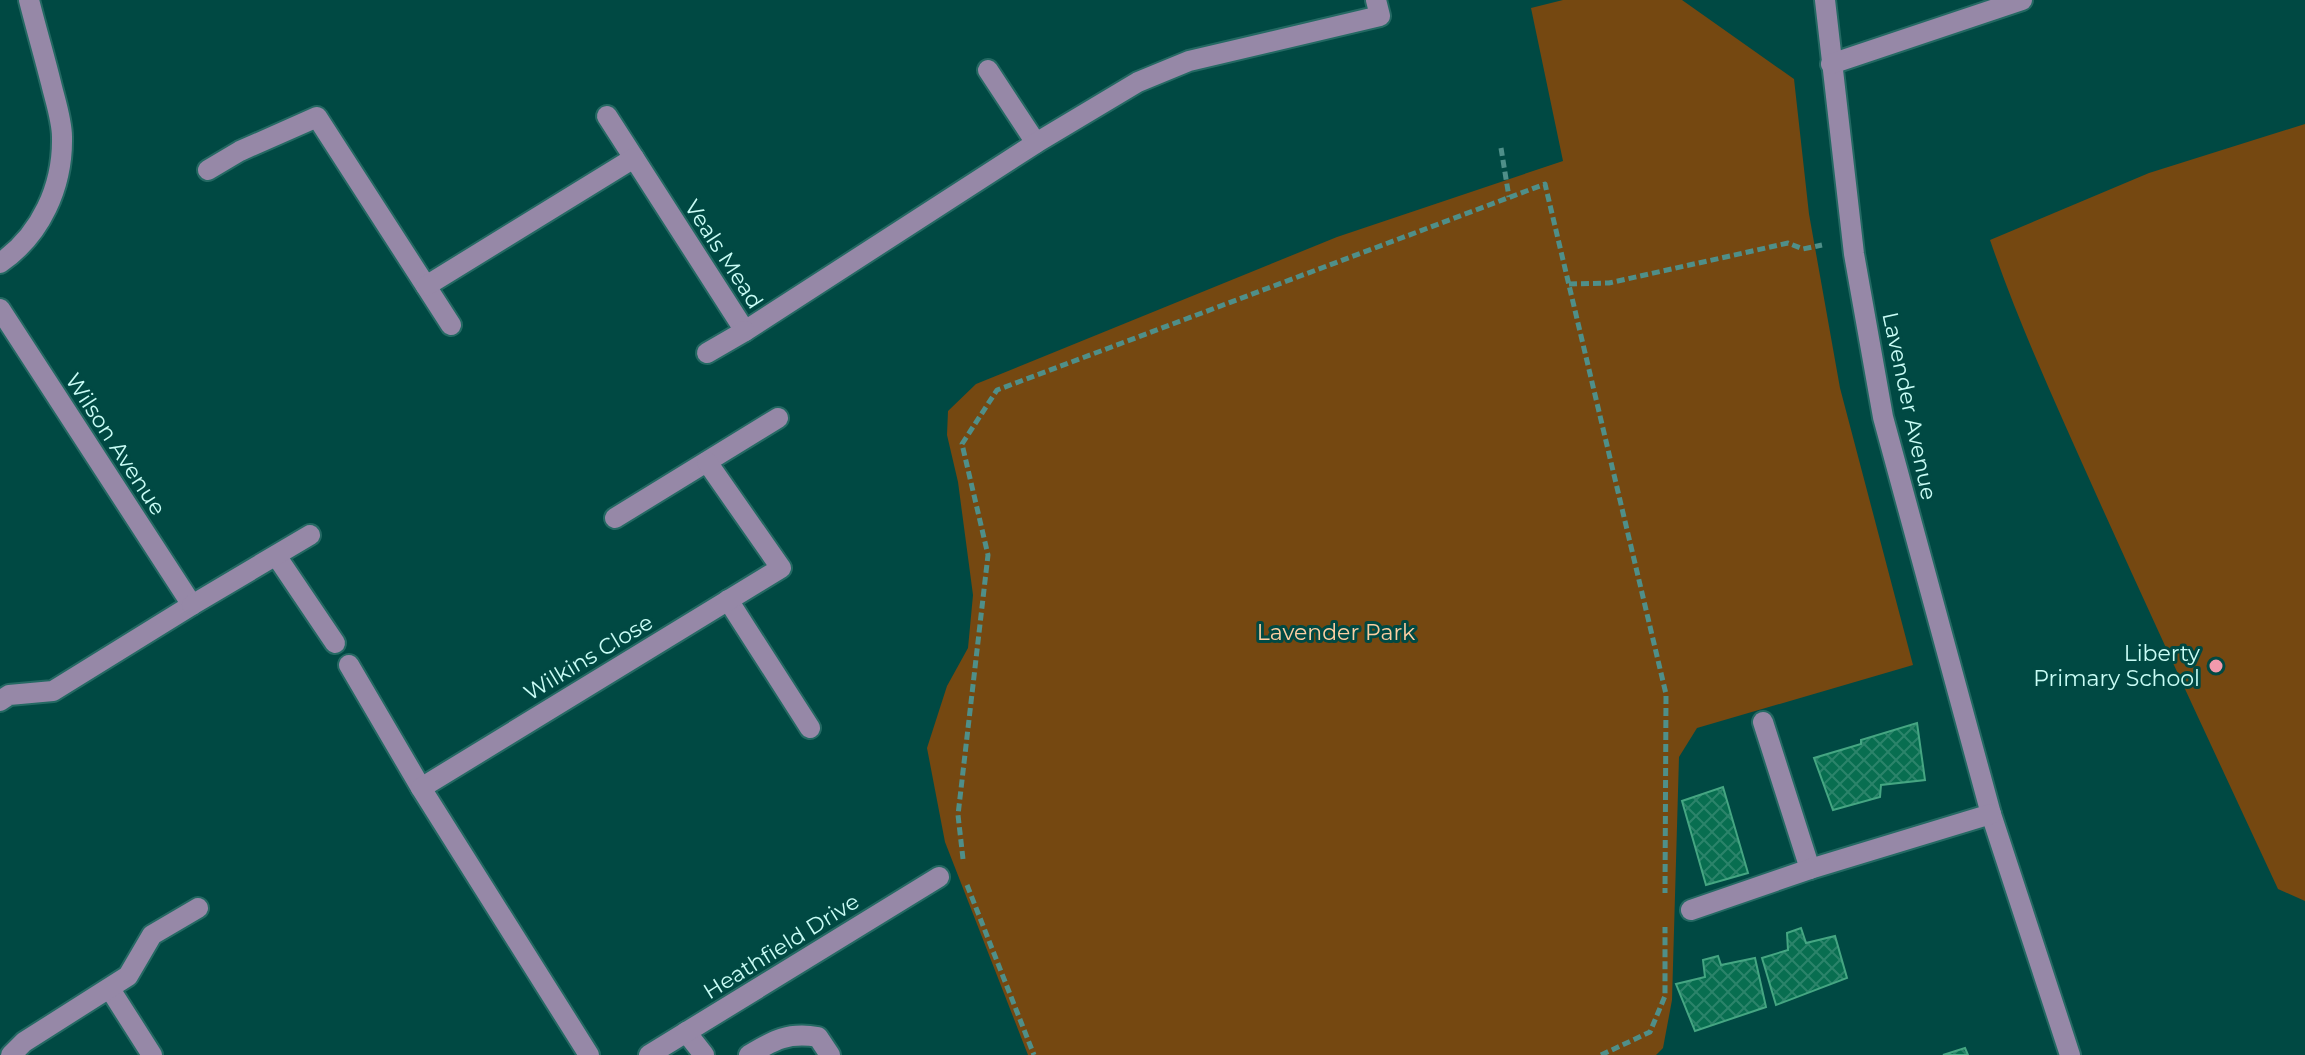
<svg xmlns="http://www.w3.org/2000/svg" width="2305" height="1055" font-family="Montserrat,sans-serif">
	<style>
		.park { fill: #754811 }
		.building { fill: url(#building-cross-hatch); stroke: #45a682; stroke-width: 2 }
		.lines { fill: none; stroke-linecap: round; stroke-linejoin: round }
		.minor-casing { stroke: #246963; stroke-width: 24 }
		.path { stroke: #4f8f89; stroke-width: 5; stroke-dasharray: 8 4; stroke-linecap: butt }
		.minor { stroke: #9688a7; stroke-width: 20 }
		.poi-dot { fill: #f29aad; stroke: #004943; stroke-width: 3 }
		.labels { text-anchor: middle; stroke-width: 6; stroke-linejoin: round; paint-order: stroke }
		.street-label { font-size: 22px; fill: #c9fdf6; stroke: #004943 }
		.park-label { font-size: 22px; fill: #fccea2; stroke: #004943 }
		.poi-label { font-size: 22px; fill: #c9fdf6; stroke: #004943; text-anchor: end }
	</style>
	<defs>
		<pattern id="building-cross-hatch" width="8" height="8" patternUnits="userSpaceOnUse" patternTransform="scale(2)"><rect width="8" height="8" fill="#086e50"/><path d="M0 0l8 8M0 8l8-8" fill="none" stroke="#2b846a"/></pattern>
	</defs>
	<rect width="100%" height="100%" fill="#004943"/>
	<g class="park">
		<polygon points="1563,0 1682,0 1794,79 1809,214 1840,388 1913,665 1697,728 1679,757 1672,1000 1663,1048 1656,1055 1028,1055 945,842 927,748 947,686 968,648 973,595 958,482 947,435 948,411 976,384 1337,237 1563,161 1531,8"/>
		<path d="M 2305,124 L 2305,901 L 2278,889 C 2218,760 2158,632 2100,503 C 2061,416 2021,330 1990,240 L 2149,173 Z"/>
	</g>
	<g class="building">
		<polygon points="1917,723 1925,780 1881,785 1880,797 1833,810 1814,758 1861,744 1861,740"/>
		<polygon points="1723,787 1748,873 1706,885 1682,801"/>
		<polygon points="1801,928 1806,943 1835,936 1847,978 1776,1005 1762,958 1788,950 1787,933"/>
		<polygon points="1718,956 1721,965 1755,958 1766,1007 1695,1031 1676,984 1705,977 1703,960"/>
		<polygon points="1965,1048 1968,1055 1943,1055"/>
	</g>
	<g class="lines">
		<defs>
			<g id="minor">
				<polyline points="1825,0 1854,254 1883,417 1991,814 2070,1055"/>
				<polyline points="1831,64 2022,0"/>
				<polyline points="988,70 1036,143"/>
				<polyline points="607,116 634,158"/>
				<polyline points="208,170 240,151 317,117 451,325"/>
				<path d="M 0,263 C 41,235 63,186 62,137 C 62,120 55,100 51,83 C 44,55 36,28 29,0"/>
				<polyline points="426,286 634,158 745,331 1036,143 1138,82 1189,61 1380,16 1376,0"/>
				<polyline points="0,309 192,605 53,691 9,695 0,701"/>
				<polyline points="707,353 745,331"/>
				<polyline points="615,518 778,418"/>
				<polyline points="277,557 335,643"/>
				<polyline points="728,600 810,728"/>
				<polyline points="192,605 310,535"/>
				<polyline points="349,665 421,788"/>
				<polyline points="1763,722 1810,869"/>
				<polyline points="1691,910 1810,869 1991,814"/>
				<polyline points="110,989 152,1055"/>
				<polyline points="686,1032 704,1055"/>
				<polyline points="11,1055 24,1042 128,976 152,935 198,908"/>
				<polyline points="589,1055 421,788 781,568 707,462"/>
				<polyline points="649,1055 939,877"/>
				<path d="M 749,1055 C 774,1040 788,1032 818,1037 L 830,1055"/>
			</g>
		</defs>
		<use href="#minor" class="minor-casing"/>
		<g class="path">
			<polyline points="1501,148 1509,197"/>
			<polyline points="1569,284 1609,283 1788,243 1803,249 1822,245"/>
			<polyline points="963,859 958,815 988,555 962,444 997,390 1545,184 1666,694 1665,893"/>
			<polyline points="967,885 1034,1055"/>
			<polyline points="1601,1055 1650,1032 1665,996 1665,927"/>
		</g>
		<use href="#minor" class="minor"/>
	</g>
	<circle class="poi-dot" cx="2216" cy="666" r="8"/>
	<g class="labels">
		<g class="street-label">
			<text transform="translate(724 254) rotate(57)" y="8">Veals Mead</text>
			<text transform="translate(1910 406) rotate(78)" y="8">Lavender Avenue</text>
			<text transform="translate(116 444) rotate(57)" y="8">Wilson Avenue</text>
			<text transform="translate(588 657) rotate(-31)" y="8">Wilkins Close</text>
			<text transform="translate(781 946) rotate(-32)" y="8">Heathfield Drive</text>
		</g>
		<g class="park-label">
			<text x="1336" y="640">Lavender Park</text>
		</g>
		<g class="poi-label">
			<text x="2200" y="661">Liberty<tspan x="2200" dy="25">Primary School</tspan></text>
		</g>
	</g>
</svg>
